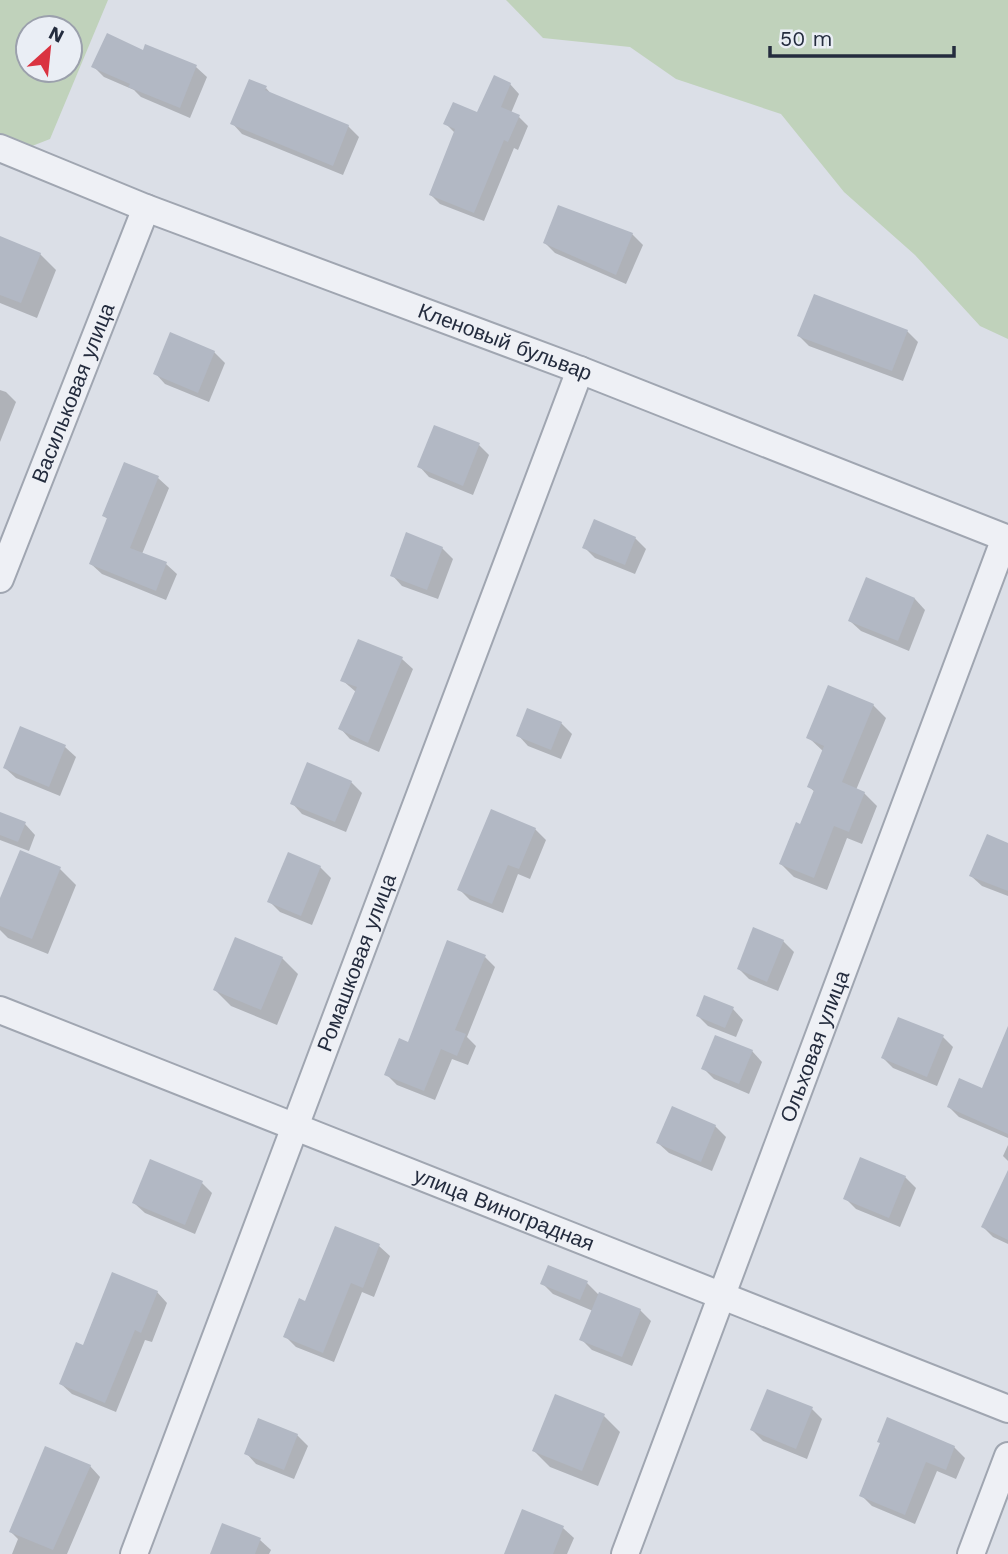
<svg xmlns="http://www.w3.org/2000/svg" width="1008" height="1554" font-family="'Work Sans',sans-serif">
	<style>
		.green { fill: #c0d2bb; fill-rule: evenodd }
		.shadow { fill: #0003 }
		.building { fill: #b2b8c4 }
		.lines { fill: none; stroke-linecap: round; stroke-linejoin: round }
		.minor-casing { stroke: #a0a6b1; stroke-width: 30 }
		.minor { stroke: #eef0f5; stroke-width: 26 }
		.labels { text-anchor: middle; stroke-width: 7; stroke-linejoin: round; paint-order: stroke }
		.street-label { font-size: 21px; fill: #242c3e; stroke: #eaeef5 }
	</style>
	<rect width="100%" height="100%" fill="#dbdfe7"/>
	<g class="green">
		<path d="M 0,0 L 108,0 L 50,139 L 27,148 L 0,137 ZM 28,28 L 70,28 L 70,70 L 28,70 Z"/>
		<polygon points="506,0 1008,0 1008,339 980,326 915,255 844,192 781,114 676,79 630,47 543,38"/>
	</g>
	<g class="shadow">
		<polygon points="144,52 196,67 207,77 190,118 141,97 134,90 104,77 93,66"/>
		<polygon points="510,84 519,94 511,113 519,117 528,126 518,150 514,148 484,221 440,204 431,195 455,133 445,123 477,115"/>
		<polygon points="266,88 273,96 348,126 359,137 343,175 242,134 232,123"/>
		<polygon points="632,234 643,245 626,284 555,253 545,243"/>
		<polygon points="0,237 40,254 56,270 37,318 0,303"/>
		<polygon points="907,331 918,342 903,381 809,346 799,336"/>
		<polygon points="214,352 225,363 209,402 165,384 155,373"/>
		<polygon points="0,390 6,392 16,402 0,442"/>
		<polygon points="479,445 489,455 473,495 429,477 419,466"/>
		<polygon points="158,478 169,488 142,554 166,564 177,574 166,600 102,574 91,564 109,520 104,516"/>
		<polygon points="635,538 646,549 635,574 595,558 584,547"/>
		<polygon points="442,548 453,559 438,599 402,586 392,575"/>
		<polygon points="867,580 915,599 925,610 909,651 861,631 850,621"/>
		<polygon points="402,659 413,669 379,752 350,739 340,728 356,692 342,680"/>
		<polygon points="873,705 886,718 856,790 864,793 877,806 862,844 847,838 827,890 794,877 781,864 801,826 815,792 809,787 824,752 809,738"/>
		<polygon points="561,723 572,734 561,759 528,746 518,735"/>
		<polygon points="65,747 76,757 60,796 16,778 5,768"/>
		<polygon points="351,782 362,793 346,832 302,814 292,803"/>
		<polygon points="0,814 25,824 35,835 29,851 0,840"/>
		<polygon points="535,829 546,840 530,879 518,874 503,913 470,900 459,889"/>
		<polygon points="1008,845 1008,896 982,886 971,876"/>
		<polygon points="320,867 331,878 312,925 280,912 269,901"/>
		<polygon points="60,869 76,885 48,954 8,938 0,930 0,902"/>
		<polygon points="783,941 794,952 778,991 749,979 739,969"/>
		<polygon points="485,957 495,967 467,1037 476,1046 468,1065 452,1059 435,1100 397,1085 386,1074 409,1044"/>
		<polygon points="282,958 298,974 277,1025 231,1006 215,990"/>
		<polygon points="733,1009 743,1020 736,1037 708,1026 698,1016"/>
		<polygon points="943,1037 953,1047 937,1086 893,1068 883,1058"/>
		<polygon points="1008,1039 1008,1138 959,1117 949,1107 983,1090"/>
		<polygon points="752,1051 762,1062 749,1094 714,1079 703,1068"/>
		<polygon points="715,1126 726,1137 712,1171 669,1153 658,1143"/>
		<polygon points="1008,1145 1008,1161 1003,1156"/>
		<polygon points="1008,1174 1008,1244 993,1237 983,1227"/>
		<polygon points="905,1177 916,1188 900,1227 856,1209 845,1198"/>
		<polygon points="202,1183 212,1193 195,1234 145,1213 134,1203"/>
		<polygon points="336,1228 379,1246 390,1256 374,1297 362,1292 334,1362 296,1347 285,1336 306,1303"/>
		<polygon points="587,1283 599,1295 640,1310 651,1321 632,1366 592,1350 581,1339 593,1311 553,1294 543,1284"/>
		<polygon points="157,1292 167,1303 152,1342 145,1340 116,1412 72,1394 61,1384 84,1347"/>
		<polygon points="812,1409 822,1419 807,1459 763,1441 752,1430"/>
		<polygon points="604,1416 620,1432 598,1486 550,1467 534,1451"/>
		<polygon points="297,1435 308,1446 294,1479 256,1464 246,1453"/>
		<polygon points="954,1447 965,1458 956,1479 937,1471 915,1524 872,1506 861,1495"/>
		<polygon points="90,1466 100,1477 67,1554 12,1554 18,1539 11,1532"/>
		<polygon points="523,1511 563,1528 574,1538 567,1554 506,1554"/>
		<polygon points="260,1540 271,1550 269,1554 212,1554"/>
	</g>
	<g class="building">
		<polygon points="107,33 143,50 145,44 197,65 180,108 128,87 130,84 91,67"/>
		<polygon points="494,75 511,83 501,107 520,115 508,142 504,140 474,213 429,195 455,129 443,124 453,102 477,112"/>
		<polygon points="249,79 267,86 265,90 349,125 333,166 230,124"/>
		<polygon points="558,205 633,233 616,275 543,243"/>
		<polygon points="0,236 41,253 21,303 0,295"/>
		<polygon points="814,294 908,330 892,371 797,336"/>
		<polygon points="170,332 215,351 198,393 153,374"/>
		<polygon points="434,425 480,443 463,486 417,467"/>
		<polygon points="124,462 159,476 130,548 167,562 156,591 89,564 107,518 102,516"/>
		<polygon points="594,519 636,537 625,565 582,548"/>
		<polygon points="406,532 443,547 427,590 390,576"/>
		<polygon points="866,577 915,598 898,641 848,621"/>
		<polygon points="358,639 403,657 368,743 338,729 357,687 340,681"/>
		<polygon points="828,685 874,704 842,782 865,792 849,832 834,826 814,878 779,864 796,822 800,824 814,790 807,787 824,746 806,738"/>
		<polygon points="527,708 562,722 551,750 516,736"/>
		<polygon points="20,726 66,745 49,787 3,768"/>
		<polygon points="307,762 352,781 335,822 290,804"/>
		<polygon points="491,809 536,828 519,869 508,865 492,904 457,890"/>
		<polygon points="0,812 26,822 18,842 0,835"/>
		<polygon points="987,834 1008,843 1008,891 969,876"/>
		<polygon points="20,850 61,867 32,939 0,926 0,898"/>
		<polygon points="288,852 321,866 301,916 267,902"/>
		<polygon points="753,927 784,940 767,982 737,969"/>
		<polygon points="235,937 283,957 261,1010 213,990"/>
		<polygon points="447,940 486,955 455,1030 466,1034 457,1056 441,1049 424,1091 384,1075 399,1038 408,1042"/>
		<polygon points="704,995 734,1007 725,1028 696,1016"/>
		<polygon points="898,1017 944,1035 927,1077 881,1058"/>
		<polygon points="1008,1026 1008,1134 947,1107 959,1078 982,1088"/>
		<polygon points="715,1035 753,1050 739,1084 701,1069"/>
		<polygon points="672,1106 716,1125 701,1162 656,1143"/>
		<polygon points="860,1157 906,1176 889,1218 843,1199"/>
		<polygon points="150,1159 203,1181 185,1225 132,1203"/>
		<polygon points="1008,1170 1008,1240 981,1227"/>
		<polygon points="335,1226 380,1244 363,1288 351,1283 323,1353 283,1337 299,1298 305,1301"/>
		<polygon points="548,1265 588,1281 580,1300 540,1284"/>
		<polygon points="112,1272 158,1291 141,1333 135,1330 105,1403 59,1384 76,1342 83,1345"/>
		<polygon points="599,1292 641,1309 622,1357 579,1340"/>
		<polygon points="767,1389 813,1407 796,1449 750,1430"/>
		<polygon points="555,1394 605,1414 582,1471 532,1451"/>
		<polygon points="887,1417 955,1446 946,1470 926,1462 905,1515 859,1496 880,1443 877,1442"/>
		<polygon points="258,1418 298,1434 284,1470 244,1454"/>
		<polygon points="45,1446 91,1465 53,1550 9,1532"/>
		<polygon points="522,1509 564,1526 553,1554 504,1554"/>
		<polygon points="222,1523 261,1538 255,1554 210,1554"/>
	</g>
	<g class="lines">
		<defs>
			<g id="minor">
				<path id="s1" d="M 0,148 L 146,208 L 580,370 L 1008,539"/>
				<path id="s2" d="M 0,579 L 146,208"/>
				<path id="s3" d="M 0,1010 L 1008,1409"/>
				<path id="s4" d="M 134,1554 L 580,370"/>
				<path id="s5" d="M 625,1554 L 1005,538"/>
				<polyline points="971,1554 1008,1456"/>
			</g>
		</defs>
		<use href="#minor" class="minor-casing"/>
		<use href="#minor" class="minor"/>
	</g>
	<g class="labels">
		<g class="street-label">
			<text dy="7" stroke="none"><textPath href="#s1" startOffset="541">Кленовый бульвар</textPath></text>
			<text dy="7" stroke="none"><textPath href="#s2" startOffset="200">Васильковая улица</textPath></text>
			<text dy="7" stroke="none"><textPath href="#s4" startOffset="632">Ромашковая улица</textPath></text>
			<text dy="7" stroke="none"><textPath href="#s5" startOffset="542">Ольховая улица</textPath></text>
			<text dy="7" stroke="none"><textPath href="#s3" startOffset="542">улица Виноградная</textPath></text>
		</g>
	</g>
	<g transform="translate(49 49) rotate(27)"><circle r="33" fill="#eaeef5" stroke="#9ba0ac" stroke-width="2"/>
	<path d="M0-5L12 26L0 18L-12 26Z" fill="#da3341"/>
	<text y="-10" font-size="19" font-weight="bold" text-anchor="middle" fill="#242c3e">N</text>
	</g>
	<path d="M770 46v10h184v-10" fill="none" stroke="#242c3e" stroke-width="3.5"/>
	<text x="780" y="46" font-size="21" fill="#242c3e" stroke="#eaeef5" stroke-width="5" paint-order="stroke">50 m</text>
</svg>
